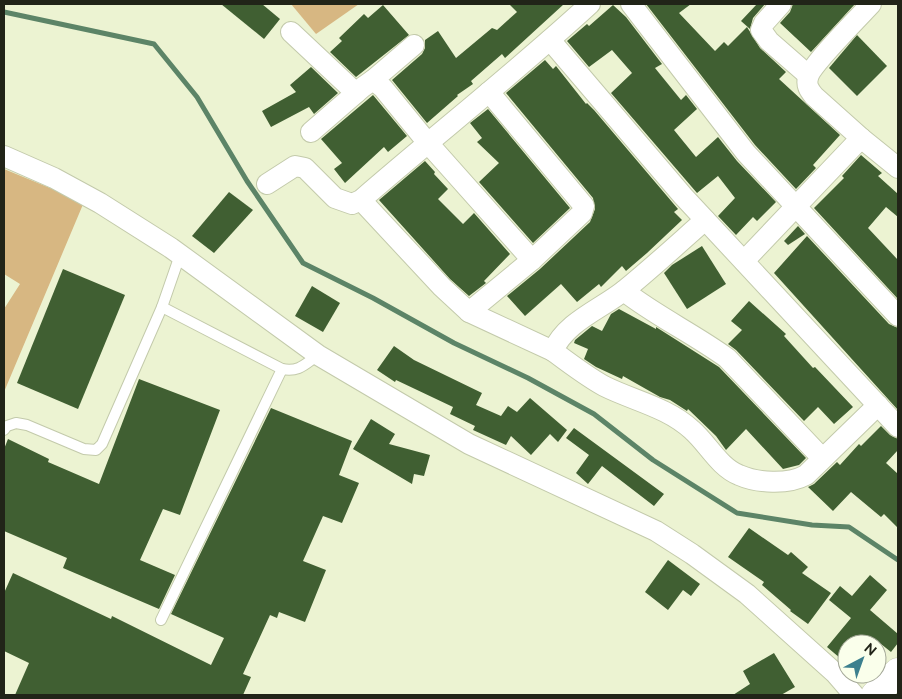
<svg xmlns="http://www.w3.org/2000/svg" width="902" height="699" font-family="Raleway,sans-serif">
	<style>
		.forest { fill: #d7b782 }
		.lines { fill: none; stroke-linecap: round; stroke-linejoin: round }
		.stream { stroke: #5c8467; stroke-width: 5 }
		.building { fill: #405f32 }
		.lane-casing { stroke: #c3caab; stroke-width: 12 }
		.street-casing { stroke: #c3caab; stroke-width: 22 }
		.highway-casing { stroke: #c3caab; stroke-width: 29 }
		.lane { stroke: #fff; stroke-width: 10 }
		.street { stroke: #fff; stroke-width: 20 }
		.highway { stroke: #fff; stroke-width: 28 }
	</style>
	<rect width="100%" height="100%" fill="#ecf3d2"/>
	<g class="forest">
		<polygon points="291,4 359,4 316,34"/>
		<polygon points="4,169 84,202 4,392 4,309 20,284 4,274"/>
	</g>
	<g class="lines">
		<polyline class="stream" points="4,12 154,44 197,97 247,181 303,263 373,298 454,343 528,378 594,414 653,460 737,513 812,525 849,527 898,560"/>
	</g>
	<g class="building">
		<polygon points="221,4 262,4 280,19 264,39"/>
		<polygon points="509,4 564,4 505,58 502,54 471,81 473,84 457,95 458,96 427,123 392,80 422,54 425,48 425,40 438,31 456,58 492,28 497,30 517,12"/>
		<polygon points="646,4 691,4 679,13 715,51 724,42 728,46 747,27 760,48 786,72 779,79 840,135 813,165 816,168 796,189 755,145"/>
		<polygon points="757,4 765,4 753,18 750,29 741,21"/>
		<polygon points="793,4 855,4 811,52 780,23 790,12"/>
		<polygon points="383,5 409,35 356,77 330,52 342,41 339,38 364,14 368,18"/>
		<polygon points="613,5 626,17 662,64 655,68 681,100 686,95 697,109 674,130 696,157 718,137 737,161 776,202 757,221 753,217 736,235 718,216 735,198 718,176 697,193 611,93 632,73 612,50 589,67 567,41 587,24 589,26"/>
		<polygon points="857,35 887,66 857,96 829,68"/>
		<polygon points="545,60 553,69 556,66 586,104 587,103 594,110 678,209 674,212 682,220 647,253 626,271 622,266 601,287 599,284 577,302 561,284 525,316 507,296 540,269 590,222 595,209 593,198 506,93"/>
		<polygon points="311,67 338,93 314,114 309,107 271,127 262,111 296,92 290,85"/>
		<polygon points="373,95 407,136 388,152 384,147 345,183 334,169 342,163 321,139"/>
		<polygon points="488,109 570,208 533,243 479,182 499,163 477,142 482,138 470,123"/>
		<polygon points="861,155 882,173 878,176 898,194 898,217 886,207 868,228 898,260 898,299 814,208 844,178 842,176"/>
		<polygon points="425,161 435,172 434,174 448,189 438,199 463,224 474,213 510,254 484,281 486,283 469,296 450,279 379,200"/>
		<polygon points="229,192 253,210 214,253 192,236"/>
		<polygon points="798,226 805,234 788,245 784,241"/>
		<polygon points="807,236 889,324 898,328 898,410 774,273"/>
		<polygon points="702,246 726,284 687,309 664,273 672,265"/>
		<polygon points="63,269 125,295 78,409 17,383"/>
		<polygon points="312,286 340,303 323,332 295,316"/>
		<polygon points="749,301 786,334 784,336 813,368 815,367 853,407 834,424 818,407 804,421 736,350 728,344 742,330 731,321"/>
		<polygon points="619,309 656,329 656,327 719,367 806,458 799,465 783,469 746,429 726,450 716,436 688,409 687,411 670,400 660,397 623,376 622,379 596,367 584,359 588,349 574,343 575,340 592,326 602,331 611,314"/>
		<polygon points="394,346 414,360 482,393 476,405 501,416 508,406 517,412 530,398 567,430 558,442 550,434 531,455 511,436 506,445 473,430 475,426 450,414 453,407 396,380 395,382 377,370"/>
		<polygon points="139,379 220,410 180,515 163,509 140,560 175,575 159,609 63,568 67,558 4,531 4,449 8,439 49,459 48,462 99,484"/>
		<polygon points="271,408 352,441 339,475 359,483 342,523 323,516 303,561 326,570 305,622 279,612 277,618 270,615 243,674 251,677 243,695 15,695 29,663 4,651 4,593 13,573 111,619 112,616 211,665 224,638 171,614"/>
		<polygon points="371,419 395,434 389,444 430,455 424,476 414,474 412,484 353,449"/>
		<polygon points="881,426 890,435 898,439 898,450 886,463 898,474 898,528 884,514 881,517 851,492 833,511 808,487 814,484 837,462 840,465 859,444 861,446"/>
		<polygon points="574,428 664,494 654,506 602,466 588,484 576,473 589,455 566,438"/>
		<polygon points="749,528 788,555 791,552 808,567 802,573 831,593 808,624 790,611 791,610 762,585 764,582 728,557"/>
		<polygon points="668,560 700,584 691,596 683,590 668,610 645,592"/>
		<polygon points="870,575 887,590 870,610 898,634 898,643 891,652 881,644 847,644 847,664 827,647 851,618 829,600 840,586 852,596"/>
		<polygon points="774,653 795,687 781,695 733,695 750,684 743,671"/>
	</g>
	<g class="lines">
		<defs>
			<g id="lane">
				<path d="M 162,307 L 282,369 C 299,372 304,365 318,355"/>
				<polyline points="4,430 7,426 16,423 27,425 84,449 96,450 102,444 162,307 180,255"/>
				<polyline points="161,620 282,369"/>
			</g>
			<g id="street">
				<polyline points="631,4 746,153 898,316"/>
				<polyline points="781,4 764,23 761,30 769,41 808,75"/>
				<polyline points="291,32 356,93"/>
				<polyline points="550,40 683,196 898,427"/>
				<polyline points="373,80 414,45"/>
				<polyline points="311,132 363,87 373,80 383,88 427,142 532,260 582,213 584,206 489,92"/>
				<polyline points="861,138 898,168"/>
				<polyline points="4,156 54,178 100,203 171,248 318,355 469,444 656,531 692,554 747,594 835,673 854,695"/>
				<path d="M 267,184 L 295,166 L 305,168 L 335,198 L 352,204 L 361,200 C 437,134 516,72 590,4"/>
				<polyline points="361,200 442,287 469,312 553,351"/>
				<path d="M 705,220 C 679,243 653,267 626,289 C 602,309 566,321 553,351 C 569,363 586,376 604,386 C 634,401 667,407 692,430 C 708,444 719,467 739,475 C 757,483 788,485 806,475 L 878,405"/>
				<path d="M 744,261 L 861,138 L 814,96 C 809,90 806,85 808,78 C 810,66 860,16 871,4"/>
				<path d="M 624,291 C 656,316 694,334 727,358 L 822,458"/>
				<polyline points="469,312 532,260"/>
			</g>
			<polyline id="highway" points="875,695 898,672"/>
		</defs>
		<use href="#lane" class="lane-casing"/>
		<use href="#street" class="street-casing"/>
		<use href="#highway" class="highway-casing"/>
		<use href="#lane" class="lane"/>
		<use href="#street" class="street"/>
		<use href="#highway" class="highway"/>
	</g>
	<rect width="902" height="699" fill="none" stroke="#212418" stroke-width="10"/>
	<g transform="translate(862 659) rotate(41)"><circle r="24" fill="#faffeb" stroke="#a3a797"/>
	<path d="M0-4L9 19L0 12L-9 19Z" fill="#3c808e"/>
	<text y="-8" font-size="14" font-weight="bold" text-anchor="middle" fill="#212418">N</text>
	</g>
</svg>
